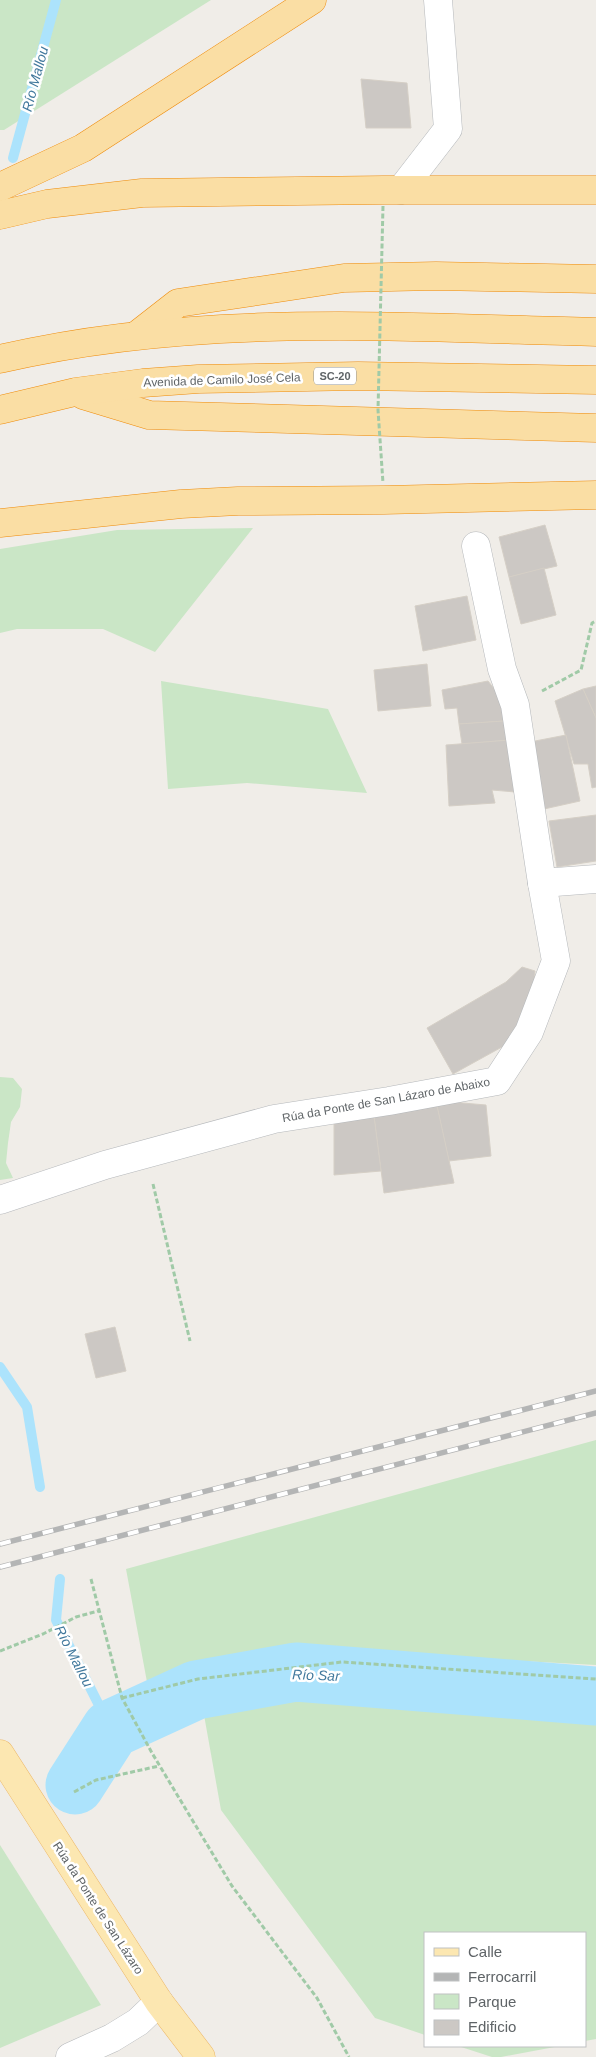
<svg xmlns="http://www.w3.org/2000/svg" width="596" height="2057" font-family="Arial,sans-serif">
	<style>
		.green { fill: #cae6c6 }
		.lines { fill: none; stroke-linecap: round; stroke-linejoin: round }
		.stream { stroke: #ace3fc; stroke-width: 10 }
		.river { stroke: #ace3fc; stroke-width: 59 }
		.building { fill: #ccc8c4; stroke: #d5cfc6 }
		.minor-casing { stroke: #b5b8bb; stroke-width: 29 }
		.primary-casing { stroke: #ecb665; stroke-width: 29 }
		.trunk-casing { stroke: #ef8b09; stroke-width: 29 }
		.path { stroke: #a0caa7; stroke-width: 3; stroke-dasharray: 5 2.5; stroke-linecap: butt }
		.minor { stroke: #fff; stroke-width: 28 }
		.primary { stroke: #fce7b1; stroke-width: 28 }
		.trunk { stroke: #fadea4; stroke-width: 28 }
		.rail-casing { stroke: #b4b5b5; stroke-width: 5.5 }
		.rail { stroke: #fff; stroke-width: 4; stroke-dasharray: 11; stroke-linecap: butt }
		.path-bridge { stroke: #a0caa7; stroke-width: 3; stroke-dasharray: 5 2.5; stroke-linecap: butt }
		.labels { text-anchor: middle; stroke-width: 5; stroke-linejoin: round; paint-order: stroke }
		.shield { fill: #fff; stroke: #8f9295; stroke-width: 1 }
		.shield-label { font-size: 11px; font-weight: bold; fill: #5f6467 }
		.street-label { font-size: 12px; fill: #5f6467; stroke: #fff }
		.water-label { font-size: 14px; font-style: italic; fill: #42799d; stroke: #fff }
	</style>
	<rect width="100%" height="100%" fill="#f0ede8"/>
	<g class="green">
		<polygon points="0,0 211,0 4,130 0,130"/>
		<polygon points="253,528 155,652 103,629 17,629 0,633 0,549 117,530"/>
		<polygon points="161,681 328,709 367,793 247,783 168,789"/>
		<polygon points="0,1077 13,1078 22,1089 20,1107 11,1122 8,1143 6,1163 13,1178 0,1180"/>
		<polygon points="596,1440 596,1665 503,1660 229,1664 206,1673 147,1682 126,1569"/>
		<polygon points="279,1688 499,1715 596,1723 596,2039 585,2041 585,1933 425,1933 425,2035 375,2018 221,1810 204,1715"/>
		<polygon points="0,1845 101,2005 0,2048"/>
		<polygon points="458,2046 560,2046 501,2057 492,2057"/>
	</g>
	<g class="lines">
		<g class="stream">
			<polyline points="13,158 56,0"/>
			<polyline points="0,1367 27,1407 40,1487"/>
			<polyline points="60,1579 56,1620 111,1729"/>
		</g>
		<polyline class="river" points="75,1785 111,1729 196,1690 296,1672 596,1696"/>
	</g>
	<g class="building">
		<polygon points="361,79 407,83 411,128 366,128"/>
		<polygon points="545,525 557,566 509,577 499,537"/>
		<polygon points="544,568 556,615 521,624 509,577"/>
		<polygon points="467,596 476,640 423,651 415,606"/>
		<polygon points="427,664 431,706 378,711 374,670"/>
		<polygon points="488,681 503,700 504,721 459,724 457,708 445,709 442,690"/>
		<polygon points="596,686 596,718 583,689"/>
		<polygon points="583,689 596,718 596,787 592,788 588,764 574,764 555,701"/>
		<polygon points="504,721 510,740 462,744 459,724"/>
		<polygon points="566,735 580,801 544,809 530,742"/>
		<polygon points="510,740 515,792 492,790 495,803 449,806 446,745"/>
		<polygon points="596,815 596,861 557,867 549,821"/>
		<polygon points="522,967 535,971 534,984 511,1042 453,1074 427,1028 506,982"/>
		<polygon points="451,1102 486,1105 491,1156 449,1161 437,1106"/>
		<polygon points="437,1106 454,1183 384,1193 374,1116"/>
		<polygon points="374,1116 381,1171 334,1175 334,1121"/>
		<polygon points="115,1327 126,1371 96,1378 85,1334"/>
	</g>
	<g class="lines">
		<defs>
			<g id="minor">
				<polyline points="401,190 448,129 438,0"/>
				<polyline points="542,883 596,879"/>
				<polyline points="0,1200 105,1165 274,1119 389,1101 497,1081 529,1032 556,961 542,883 515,705 502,669 476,546"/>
				<polyline points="70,2057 112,2038 138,2022 159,2002"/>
			</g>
			<polyline id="primary" points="0,1754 159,2002 201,2057"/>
			<g id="trunk">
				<polyline points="0,187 83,148 312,0"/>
				<polyline points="0,215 47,204 142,193 384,190 596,190"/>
				<polyline points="137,335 178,303 344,278 436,276 596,279"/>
				<path d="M 0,359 C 194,313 398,327 596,332"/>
				<polyline points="83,395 149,415 596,428"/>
				<polyline points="0,410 75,392 143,383 198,379 358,376 596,380"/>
				<polyline points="0,523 181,504 238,501 384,500 596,495"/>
			</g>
		</defs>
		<use href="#minor" class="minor-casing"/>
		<use href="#primary" class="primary-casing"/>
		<use href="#trunk" class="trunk-casing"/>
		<g class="path">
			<polyline points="542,691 581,670 592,623 596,621"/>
			<polyline points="153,1184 190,1341"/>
			<polyline points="91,1579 122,1698 152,1753 232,1886 317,1998 349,2057"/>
			<polyline points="0,1651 43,1634 76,1617 98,1611"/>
			<polyline points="122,1698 198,1679 342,1662 596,1679"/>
			<polyline points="74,1792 96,1780 159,1766"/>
		</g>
		<use href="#minor" class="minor"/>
		<use href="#primary" class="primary"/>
		<use href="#trunk" class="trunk"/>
		<defs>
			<g id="rail">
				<polyline points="0,1544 596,1391"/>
				<polyline points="0,1567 596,1413"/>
			</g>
		</defs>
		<use href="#rail" class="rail-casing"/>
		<use href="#rail" class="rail"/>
		<polyline class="path-bridge" points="383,206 378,410 383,483"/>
	</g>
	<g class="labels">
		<rect class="shield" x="314" y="367.5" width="42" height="17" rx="4"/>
		<g class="shield-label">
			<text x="335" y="380">SC-20</text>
		</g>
		<g class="street-label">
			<text transform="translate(222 380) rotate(-2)" y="4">Avenida de Camilo José Cela</text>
			<text transform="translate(386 1100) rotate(-10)" y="4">Rúa da Ponte de San Lázaro de Abaixo</text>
			<text transform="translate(98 1908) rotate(57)" y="4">Rúa da Ponte de San Lázaro</text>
		</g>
		<g class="water-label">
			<text transform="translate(35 79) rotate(-75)" y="5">Río Mallou</text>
			<text transform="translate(74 1656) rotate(63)" y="5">Río Mallou</text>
			<text transform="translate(316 1675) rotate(2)" y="5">Río Sar</text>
		</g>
	</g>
	<rect x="424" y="1932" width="162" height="115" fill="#ffffff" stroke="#bfc1c2"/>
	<rect x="434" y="1948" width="25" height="8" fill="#fce7b1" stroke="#bfc1c2"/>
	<text x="468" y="1957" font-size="15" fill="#5f6467">Calle</text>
	<rect x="434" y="1973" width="25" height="8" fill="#b4b5b5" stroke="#bfc1c2"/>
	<text x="468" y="1982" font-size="15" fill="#5f6467">Ferrocarril</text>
	<rect x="434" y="1994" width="25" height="15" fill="#cae6c6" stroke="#bfc1c2"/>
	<text x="468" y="2007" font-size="15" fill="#5f6467">Parque</text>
	<rect x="434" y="2020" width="25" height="15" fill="#ccc8c4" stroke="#bfc1c2"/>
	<text x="468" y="2032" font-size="15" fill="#5f6467">Edificio</text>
</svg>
